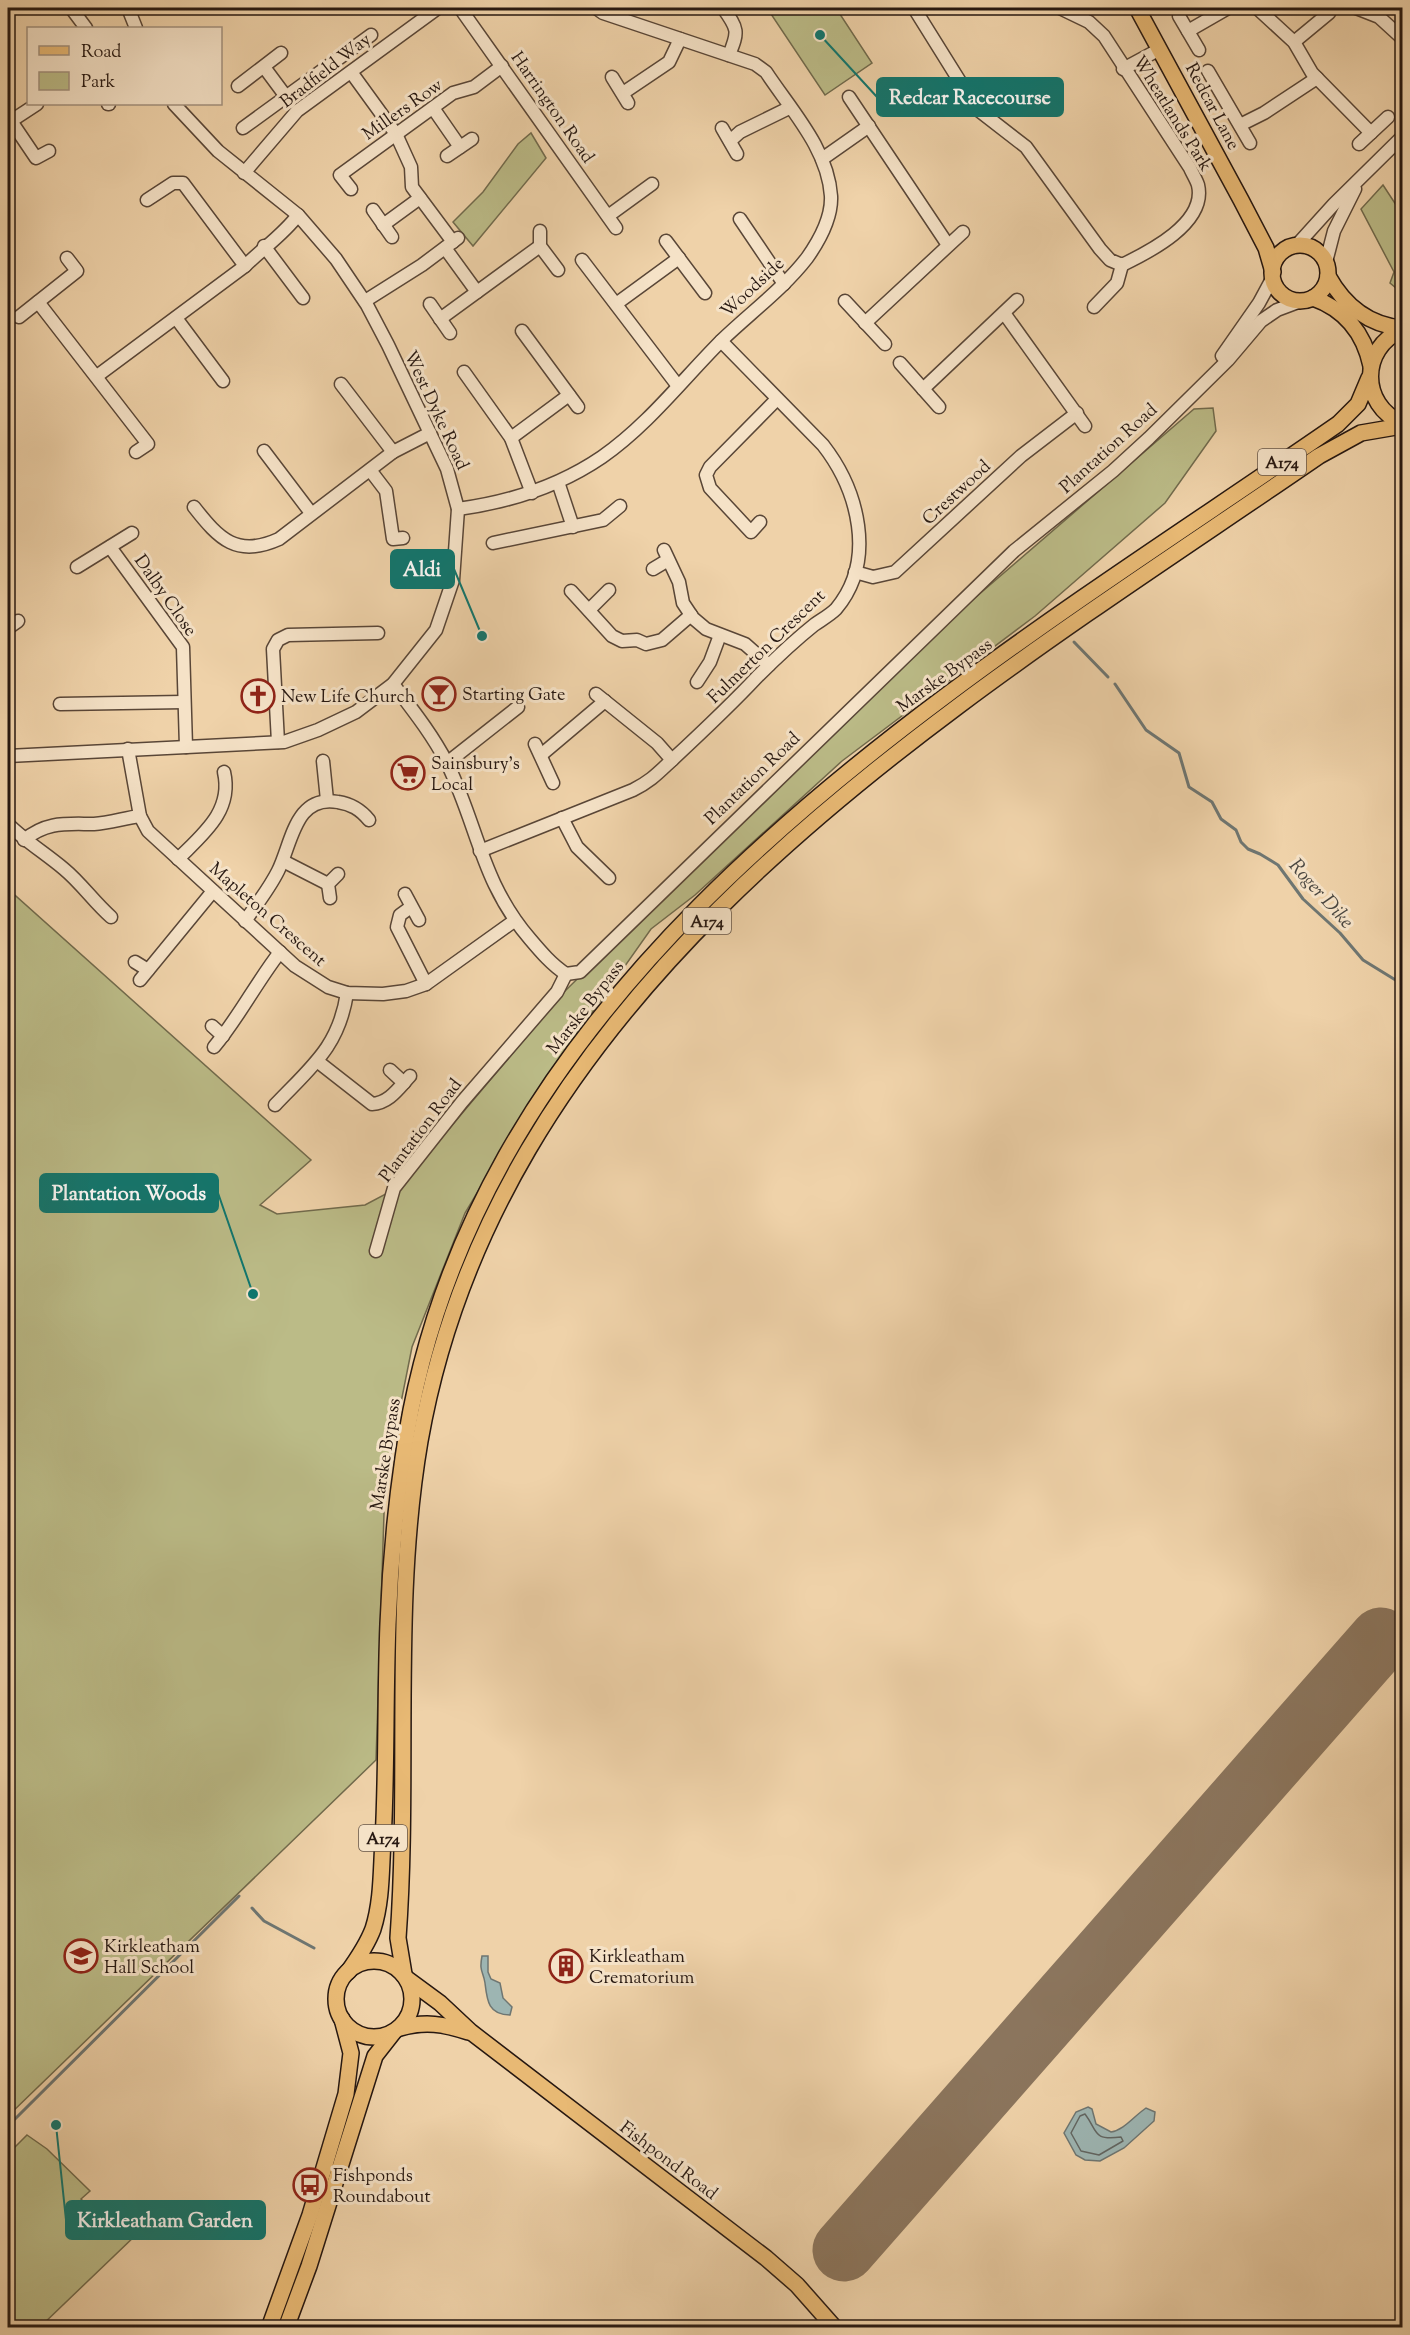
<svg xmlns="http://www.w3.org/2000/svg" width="1410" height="2335" font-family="'Sorts Mill Goudy',serif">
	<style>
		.green { fill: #bbbb87; stroke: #716a4c; stroke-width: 1.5 }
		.water { fill: #9db5b2; stroke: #6e7672; stroke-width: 1.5 }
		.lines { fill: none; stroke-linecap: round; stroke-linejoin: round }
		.shore { stroke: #626662; stroke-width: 1.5 }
		.stream { stroke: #6e7672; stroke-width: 3 }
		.runway { stroke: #8b755d; stroke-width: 63 }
		.minor-casing { stroke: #594637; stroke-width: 15 }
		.major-casing { stroke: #271811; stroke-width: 18 }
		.minor { stroke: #f5e2c7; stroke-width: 12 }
		.major { stroke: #e8b974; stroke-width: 15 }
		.labels { text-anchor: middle; stroke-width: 6; stroke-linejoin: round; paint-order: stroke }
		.shield { fill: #f5e2c7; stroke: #655548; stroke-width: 1.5 }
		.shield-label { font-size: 16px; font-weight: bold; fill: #271811 }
		.street-label { font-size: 18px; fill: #271811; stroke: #f5e2c7 }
		.poi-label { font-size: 18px; fill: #271811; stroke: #f5e2c7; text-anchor: start }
		.water-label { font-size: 20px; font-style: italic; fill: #4a4741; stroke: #f5e2c7 }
		.leader { fill: none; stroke: #0f766e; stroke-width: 2 }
		.callout-dot { fill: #0f766e; stroke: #f5e2c7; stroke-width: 2 }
		.callout { fill: #0f766e; stroke: #0f766e; stroke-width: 2 }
		.callout-label { font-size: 20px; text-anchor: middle; font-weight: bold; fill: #fff }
	</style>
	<rect width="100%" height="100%" fill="#efd2a9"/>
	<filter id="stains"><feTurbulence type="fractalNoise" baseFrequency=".00333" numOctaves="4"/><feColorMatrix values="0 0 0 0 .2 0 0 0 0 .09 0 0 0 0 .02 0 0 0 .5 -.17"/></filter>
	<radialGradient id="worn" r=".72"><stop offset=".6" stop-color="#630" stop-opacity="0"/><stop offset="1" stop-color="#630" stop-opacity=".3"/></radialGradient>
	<g class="green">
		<polygon points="767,8 836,8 872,63 825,95"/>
		<polygon points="531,133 546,158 473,246 453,222 483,192 518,144"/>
		<polygon points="1383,185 1402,214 1402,293 1390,283 1394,272 1361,209"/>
		<polygon points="1213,408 1216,431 1165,503 1035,616 842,761 695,895 651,929 543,1082 465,1213 412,1347 385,1483 376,1760 8,2116 8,889 311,1160 260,1205 277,1214 365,1205 401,1186 565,991 741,818 955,615 1194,409"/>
		<polygon points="27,2135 47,2149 90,2191 81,2199 88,2206 86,2209 119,2236 133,2227 139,2232 40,2327 8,2327 8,2154"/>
	</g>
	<g class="water">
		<path d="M 482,1956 L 488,1956 L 488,1972 L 491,1979 L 500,1983 L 503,1998 L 512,2007 L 510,2015 C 488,2015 487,2000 485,1983 C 483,1970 479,1972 482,1956 Z"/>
		<path d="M 1088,2107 L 1092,2109 L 1096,2124 L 1111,2132 C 1124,2130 1134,2116 1146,2108 L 1155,2112 L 1154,2121 L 1124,2148 L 1100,2161 L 1085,2160 L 1076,2155 L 1064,2133 L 1076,2112 Z"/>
	</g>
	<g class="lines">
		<path class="shore" d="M 1085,2114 C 1098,2131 1092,2141 1121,2137 L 1123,2141 L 1099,2155 L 1081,2151 L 1071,2133 L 1080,2116 Z"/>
		<g class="stream">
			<polyline points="1074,642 1108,677"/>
			<polyline points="1115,684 1146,730 1179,753 1189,787 1212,802 1221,819 1236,830 1241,842 1248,849 1260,854 1278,865 1303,899 1340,933 1363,960 1402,984"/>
			<polyline points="252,1908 264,1921 314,1948"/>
			<polyline points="15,2119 239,1896"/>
		</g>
		<polyline class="runway" points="844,2250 1381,1639"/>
		<defs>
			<g id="minor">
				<polyline points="71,8 86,28"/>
				<polyline points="128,8 136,28"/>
				<polyline points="460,8 616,228"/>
				<path d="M 723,8 C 738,29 739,31 729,55"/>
				<path d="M 914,8 L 977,109 L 1026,147 L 1100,249 L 1110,260 L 1122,265 C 1149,252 1207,223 1198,185 C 1196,179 1192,173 1190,168 L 1104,36 L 1089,22 L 1060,8"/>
				<polyline points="1257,8 1294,42 1312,73 1371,133"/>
				<polyline points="1356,8 1379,17 1402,38"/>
				<polyline points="1179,16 1199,50"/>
				<polyline points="1188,31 1228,8"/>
				<polyline points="1294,42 1329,13 1332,8"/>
				<polyline points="264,67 290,102"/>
				<polyline points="1123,69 1160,49"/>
				<polyline points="1208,71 1250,143"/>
				<polyline points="351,72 396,134 411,167 412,187 453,242"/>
				<polyline points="612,77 628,103"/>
				<polyline points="238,86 281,53"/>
				<polyline points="623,93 669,62 680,39"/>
				<polyline points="849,97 948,245"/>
				<polyline points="108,104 109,104"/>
				<polyline points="433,108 460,147"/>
				<polyline points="11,121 36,158 49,151"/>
				<polyline points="8,123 37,104"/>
				<polyline points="1240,125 1264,113 1317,78"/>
				<polyline points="243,128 371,35"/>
				<polyline points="722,128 737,154"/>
				<polyline points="730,141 740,132 789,108"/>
				<polyline points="1359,144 1388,117"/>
				<polyline points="447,156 472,139"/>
				<polyline points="822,159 869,126"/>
				<polyline points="244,173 297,111 438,8"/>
				<polyline points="351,189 340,175 453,93 474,87 502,66"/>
				<polyline points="147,200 173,183 183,183 245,266"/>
				<polyline points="373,210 392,237"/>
				<polyline points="608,216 652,184"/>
				<polyline points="740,219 784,284"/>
				<polyline points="383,225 420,198"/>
				<polyline points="540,231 540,246 558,270"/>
				<polyline points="666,241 705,293"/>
				<polyline points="264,246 303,298"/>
				<polyline points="1296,246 1334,204 1402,137"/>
				<polyline points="445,248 477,292"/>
				<polyline points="582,260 678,386"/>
				<polyline points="1326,262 1334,231 1355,189"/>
				<polyline points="365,301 422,265 458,238"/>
				<polyline points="845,301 885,344"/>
				<polyline points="38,302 148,444 136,452"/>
				<polyline points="430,304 450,333"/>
				<polyline points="616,304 679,258"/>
				<polyline points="1094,307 1117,283 1122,265"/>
				<polyline points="1004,313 1085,426"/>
				<polyline points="19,317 77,271 67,258"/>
				<polyline points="176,318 223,381"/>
				<polyline points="440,319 540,246"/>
				<polyline points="865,323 963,232"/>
				<polyline points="522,331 578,407"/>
				<polyline points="1222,356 1259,303 1273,277"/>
				<polyline points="900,363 939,407"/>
				<polyline points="464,372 511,438 532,493"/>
				<path d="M 97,376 L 245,266 C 263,248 283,235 298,215"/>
				<polyline points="341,384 393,452"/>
				<polyline points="923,389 1017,300"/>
				<polyline points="511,438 569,395"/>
				<polyline points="264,451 311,513"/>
				<polyline points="370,470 386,491 393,539 403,538"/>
				<polyline points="558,482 573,527"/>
				<path d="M 194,507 C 219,539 237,558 279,539 L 393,452 L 430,433"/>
				<path d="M 458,509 C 510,502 558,487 602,457 C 648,425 683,379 722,340 C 750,313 783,289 807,258 C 819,241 832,217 831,196 C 828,149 791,110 766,72 L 755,64 L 603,13 L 596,8"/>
				<polyline points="760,522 751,532 710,488 706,475 710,467 777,399"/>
				<polyline points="493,543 603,520 620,506"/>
				<polyline points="110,547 183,647 186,747"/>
				<polyline points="664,550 679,582 683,603 693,618 706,629 745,644 769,665"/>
				<polyline points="77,567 132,533"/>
				<polyline points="653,569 668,560"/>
				<polyline points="855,572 873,577 895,572 1021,456 1077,413"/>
				<polyline points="571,591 612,636 622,641 637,640 646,644 662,640 691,615"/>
				<polyline points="589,610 609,590"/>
				<polyline points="8,628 18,621"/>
				<polyline points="697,682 710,662 720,635"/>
				<path d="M 393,684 C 412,709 432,734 447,763 C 478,826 481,882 530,939 C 541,952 552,965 566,974"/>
				<polyline points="596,694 657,743 672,760"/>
				<polyline points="60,704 184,702"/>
				<polyline points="278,742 273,649 278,640 288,635 378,633"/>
				<polyline points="535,744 553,783"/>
				<polyline points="128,749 140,816 148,831 295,966 328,987 347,993 383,994 406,991 426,984 514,921"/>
				<polyline points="541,755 605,701"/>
				<polyline points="8,756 284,742 318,730 356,712 393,684 436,630 453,580 458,509 447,469 388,345 367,305 336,259 298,215 218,151 174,104"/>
				<polyline points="323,761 327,800"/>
				<polyline points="447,763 518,707"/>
				<polyline points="562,818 577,847 609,878"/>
				<path d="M 8,824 C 25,841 45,853 64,869 C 81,883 94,902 111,917"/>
				<path d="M 24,840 C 47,821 66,824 94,824 C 109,823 125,818 140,816"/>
				<path d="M 480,851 L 633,790 C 651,781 658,773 672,760 C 701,733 730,706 757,677 C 775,659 794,641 814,625 C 821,620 830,615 836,609 C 877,560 858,490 823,445 L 721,341"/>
				<path d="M 178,859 C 203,834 233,811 224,772"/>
				<polyline points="283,861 328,884"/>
				<polyline points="405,894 419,920"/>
				<polyline points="330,898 328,884 338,874"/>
				<polyline points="411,907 400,915 397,927 426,984"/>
				<path d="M 245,921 C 257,904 269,889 278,871 C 292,843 295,794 338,802 C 351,804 360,809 369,820"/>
				<polyline points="135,962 148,970"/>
				<polyline points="566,974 580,972 1014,551 1113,471 1149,438 1228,360 1261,321 1277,310 1301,301"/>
				<polyline points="140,980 213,891"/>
				<polyline points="212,1026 223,1036"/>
				<path d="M 214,1047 C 239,1017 256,983 280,952"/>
				<path d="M 317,1061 L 372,1104 C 389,1103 398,1089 410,1076"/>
				<polyline points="390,1070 404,1083"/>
				<path d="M 275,1105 C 311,1067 339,1047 347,993"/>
				<polyline points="376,1251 394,1188 462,1102 557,992 566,974"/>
			</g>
			<g id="major">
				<polyline points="1137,8 1241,200 1266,248 1273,272"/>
				<circle cx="1300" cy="273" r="28"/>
				<path d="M 1328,276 C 1344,305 1369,325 1402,328"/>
				<path d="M 1313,298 C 1344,309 1364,333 1371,366"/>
				<path d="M 1402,330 C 1360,348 1360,405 1402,423"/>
				<circle cx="374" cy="1999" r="38"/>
				<path d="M 348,1972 C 358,1958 367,1945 373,1929 C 382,1901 381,1870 383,1841 C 387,1769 385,1697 388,1624 C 390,1569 395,1513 403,1458 C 471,961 964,683 1338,424 L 1358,404 L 1369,378"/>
				<path d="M 404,1974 L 398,1938 C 410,1773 392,1604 420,1441 C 503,969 957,705 1319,456 L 1361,433 L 1402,426"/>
				<polyline points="406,1978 440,2003 471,2032 766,2258 797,2285 835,2328"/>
				<path d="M 400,2028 C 425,2021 444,2024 468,2032"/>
				<polyline points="269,2328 310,2215 346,2094 351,2053 342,2019"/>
				<polyline points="286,2328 309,2266 375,2056 393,2033"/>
			</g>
		</defs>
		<use href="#minor" class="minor-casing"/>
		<use href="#major" class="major-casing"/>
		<use href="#minor" class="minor"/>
		<use href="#major" class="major"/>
	</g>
	<defs>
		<symbol id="bar-ring" viewBox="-11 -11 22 22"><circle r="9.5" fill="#f5e2c7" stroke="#8f2418" stroke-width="1.5"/><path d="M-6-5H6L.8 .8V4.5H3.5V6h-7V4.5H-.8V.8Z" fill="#8f2418"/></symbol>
		<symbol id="church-ring" viewBox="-11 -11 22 22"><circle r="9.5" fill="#f5e2c7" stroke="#8f2418" stroke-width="1.5"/><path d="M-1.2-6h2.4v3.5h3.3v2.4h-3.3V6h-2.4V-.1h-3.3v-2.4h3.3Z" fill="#8f2418"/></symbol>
		<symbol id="supermarket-ring" viewBox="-11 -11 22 22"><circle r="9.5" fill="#f5e2c7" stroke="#8f2418" stroke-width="1.5"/><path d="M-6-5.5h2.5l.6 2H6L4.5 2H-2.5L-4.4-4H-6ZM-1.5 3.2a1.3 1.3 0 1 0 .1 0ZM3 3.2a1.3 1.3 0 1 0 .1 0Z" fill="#8f2418"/></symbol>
		<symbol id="school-ring" viewBox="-11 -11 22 22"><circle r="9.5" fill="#f5e2c7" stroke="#8f2418" stroke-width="1.5"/><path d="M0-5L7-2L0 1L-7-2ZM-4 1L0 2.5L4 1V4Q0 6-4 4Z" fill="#8f2418"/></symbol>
		<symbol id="building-ring" viewBox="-11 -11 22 22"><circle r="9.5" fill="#f5e2c7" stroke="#8f2418" stroke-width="1.5"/><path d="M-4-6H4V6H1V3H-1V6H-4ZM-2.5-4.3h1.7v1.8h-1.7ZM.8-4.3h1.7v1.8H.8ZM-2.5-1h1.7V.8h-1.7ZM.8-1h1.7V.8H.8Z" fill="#8f2418"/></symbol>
		<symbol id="bus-ring" viewBox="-11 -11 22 22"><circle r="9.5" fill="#f5e2c7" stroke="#8f2418" stroke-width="1.5"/><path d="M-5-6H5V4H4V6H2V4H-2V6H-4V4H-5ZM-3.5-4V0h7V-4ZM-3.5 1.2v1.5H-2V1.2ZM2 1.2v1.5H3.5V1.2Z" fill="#8f2418"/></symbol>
	</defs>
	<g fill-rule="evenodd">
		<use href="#bar-ring" x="420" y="675" width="38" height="38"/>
		<use href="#church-ring" x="239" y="677" width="38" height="38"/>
		<use href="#supermarket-ring" x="389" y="754" width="38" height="38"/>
		<use href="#school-ring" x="62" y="1937" width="38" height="38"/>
		<use href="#building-ring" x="547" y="1947" width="38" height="38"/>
		<use href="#bus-ring" x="291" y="2166" width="38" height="38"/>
	</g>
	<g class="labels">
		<g class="shield">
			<rect x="1258" y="449" width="48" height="26" rx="4.5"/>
			<rect x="683" y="908" width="48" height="26" rx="4.5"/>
			<rect x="359" y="1825" width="48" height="26" rx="4.5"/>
		</g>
		<g class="shield-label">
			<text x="1282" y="468">A174</text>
			<text x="707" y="927">A174</text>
			<text x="383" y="1844">A174</text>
		</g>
		<g class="street-label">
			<text transform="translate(325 70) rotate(-38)" y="6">Bradfield Way</text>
			<text transform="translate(1213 106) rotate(62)" y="6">Redcar Lane</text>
			<text transform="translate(553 107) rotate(55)" y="6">Harrington Road</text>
			<text transform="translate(402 109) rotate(-35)" y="6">Millers Row</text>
			<text transform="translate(1173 113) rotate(58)" y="6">Wheatlands Park</text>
			<text transform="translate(752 287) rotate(-43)" y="6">Woodside</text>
			<text transform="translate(437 410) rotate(65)" y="6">West Dyke Road</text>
			<text transform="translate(1108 448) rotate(-42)" y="6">Plantation Road</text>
			<text transform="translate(956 492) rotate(-43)" y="6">Crestwood</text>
			<text transform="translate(166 595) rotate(55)" y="6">Dalby Close</text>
			<text transform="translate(766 646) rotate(-44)" y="6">Fulmerton Crescent</text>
			<text transform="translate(944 675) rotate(-36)" y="6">Marske Bypass</text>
			<text transform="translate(752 778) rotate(-44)" y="6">Plantation Road</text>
			<text transform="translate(268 914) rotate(41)" y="6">Mapleton Crescent</text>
			<text transform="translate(585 1007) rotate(-52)" y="6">Marske Bypass</text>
			<text transform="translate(420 1130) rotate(-53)" y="6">Plantation Road</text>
			<text transform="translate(385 1454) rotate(-81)" y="6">Marske Bypass</text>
			<text transform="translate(669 2160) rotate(37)" y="6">Fishpond Road</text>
		</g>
		<g class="poi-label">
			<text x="462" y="700">Starting Gate</text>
			<text x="281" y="702">New Life Church</text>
			<text x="431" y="769">Sainsbury's<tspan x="431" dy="21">Local</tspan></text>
			<text x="104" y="1952">Kirkleatham<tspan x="104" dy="21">Hall School</tspan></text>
			<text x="589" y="1962">Kirkleatham<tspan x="589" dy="21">Crematorium</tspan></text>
			<text x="333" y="2181">Fishponds<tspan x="333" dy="21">Roundabout</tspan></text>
		</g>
		<g class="water-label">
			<text transform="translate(1322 893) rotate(48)" y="7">Roger Dike</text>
		</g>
	</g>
	<path class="leader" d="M820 35L877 97M482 636L454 569M253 1294L218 1193M56 2125L66 2220"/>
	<g class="callout-dot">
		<circle cx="820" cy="35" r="6"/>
		<circle cx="482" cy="636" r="6"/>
		<circle cx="253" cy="1294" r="6"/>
		<circle cx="56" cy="2125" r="6"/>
	</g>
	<g class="callout">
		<rect x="877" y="78" width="186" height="38" rx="6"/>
		<rect x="391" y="550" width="63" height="38" rx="6"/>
		<rect x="40" y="1174" width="178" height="38" rx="6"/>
		<rect x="66" y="2201" width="199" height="38" rx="6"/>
	</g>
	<g class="callout-label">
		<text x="970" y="104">Redcar Racecourse</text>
		<text x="422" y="576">Aldi</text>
		<text x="129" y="1200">Plantation Woods</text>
		<text x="165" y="2227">Kirkleatham Garden</text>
	</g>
	<rect width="1410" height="2335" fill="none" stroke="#efd2a9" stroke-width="30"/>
	<rect x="9" y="9" width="1392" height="2317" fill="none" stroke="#271811" stroke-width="3"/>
	<rect x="15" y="15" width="1380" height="2305" fill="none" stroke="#271811" stroke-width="1.5"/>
	<rect x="27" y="27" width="195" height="78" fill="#f5e2c7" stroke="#a3917e" stroke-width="1.5"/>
	<rect x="39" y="46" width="30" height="9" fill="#e8b974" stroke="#a3917e" stroke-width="1.5"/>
	<text x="81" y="57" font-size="18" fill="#271811">Road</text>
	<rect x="39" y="72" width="30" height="18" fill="#bbbb87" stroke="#a3917e" stroke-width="1.5"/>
	<text x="81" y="87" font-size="18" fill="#271811">Park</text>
	<rect width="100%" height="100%" filter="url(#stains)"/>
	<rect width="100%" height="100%" fill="url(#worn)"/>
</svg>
